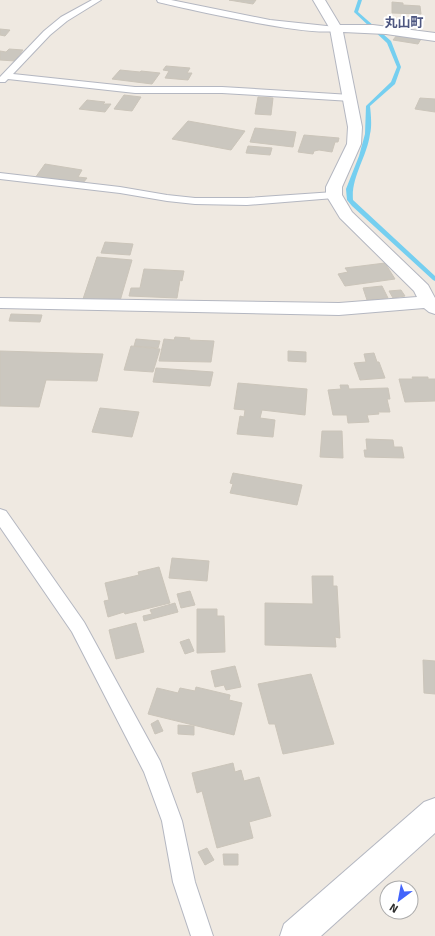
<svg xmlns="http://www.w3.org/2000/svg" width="435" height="936" font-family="Signika,'Noto Sans JP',sans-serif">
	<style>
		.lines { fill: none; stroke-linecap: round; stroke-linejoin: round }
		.stream { fill: #75cff0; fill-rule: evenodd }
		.building { fill: #cbc7bf; stroke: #cbc5ba }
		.lane-casing { stroke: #b4b7c1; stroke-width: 2 }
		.street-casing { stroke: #b4b7c1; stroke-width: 2 }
		.secondary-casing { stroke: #b4b7c1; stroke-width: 2 }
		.lane { fill: #fff; fill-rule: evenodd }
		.street { fill: #fff; fill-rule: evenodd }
		.secondary { fill: #fff; fill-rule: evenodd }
		.labels { text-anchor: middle; stroke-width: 4; stroke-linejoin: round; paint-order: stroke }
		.far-quarter-label { font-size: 13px; font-weight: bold; fill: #4d5680; stroke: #fff }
	</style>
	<rect width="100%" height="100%" fill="#efe9e1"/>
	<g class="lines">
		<path class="stream" d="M 358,0 L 362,0 L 358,12 L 391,41 L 401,67 L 395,84 L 370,106 C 371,115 372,126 370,134 C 367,157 351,177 353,200 L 435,276 L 435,281 L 433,280 L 352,206 L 347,200 L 346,189 L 359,156 L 365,134 L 366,106 L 391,82 L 397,67 L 387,43 L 354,12 Z"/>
	</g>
	<g class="building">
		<polygon points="229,0 256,0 253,4"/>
		<polygon points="392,2 403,3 403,5 420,6 421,14 392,13"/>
		<polygon points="0,29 10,30 5,36 0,35"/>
		<polygon points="397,35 421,39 418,44 393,40"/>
		<polygon points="9,49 23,50 15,61 0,60 0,51 6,52"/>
		<polygon points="166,66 190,68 187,73 192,73 188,80 165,78 169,71 163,70"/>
		<polygon points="120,70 140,72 141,71 160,73 152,84 112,79"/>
		<polygon points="124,95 141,97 132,111 114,109"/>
		<polygon points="258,97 273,98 271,115 255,114"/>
		<polygon points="420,98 435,99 435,112 415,109"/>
		<polygon points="87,100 105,102 103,104 111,104 105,112 79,109"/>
		<polygon points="188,121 245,131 231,150 172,139"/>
		<polygon points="255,128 296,132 293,147 250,142"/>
		<polygon points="304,135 339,138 338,142 335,142 332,152 319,150 314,151 313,154 298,152"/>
		<polygon points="248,146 272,148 270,155 246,153"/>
		<polygon points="45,164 82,170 78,177 87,178 83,183 35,178"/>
		<polygon points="105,242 133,244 130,255 101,253"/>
		<polygon points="97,257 132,260 120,301 83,299"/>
		<polygon points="385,263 395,279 345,286 338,274 348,272 345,268"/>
		<polygon points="144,269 184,271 182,281 180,280 177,298 129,296 131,288 140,288"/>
		<polygon points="382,286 388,298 367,300 363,288"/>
		<polygon points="401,290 405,296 393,298 389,291"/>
		<polygon points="11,314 42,315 40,322 9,321"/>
		<polygon points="175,337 190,338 189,340 214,341 211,362 159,361 164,339 174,340"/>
		<polygon points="136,339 160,341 158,348 134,346"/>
		<polygon points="131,346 160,349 153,372 124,370"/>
		<polygon points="0,351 103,354 97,381 46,380 39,407 0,406"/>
		<polygon points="288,351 306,352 306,362 288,361"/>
		<polygon points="374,353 377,362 379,362 385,378 360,380 354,363 366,362 364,354"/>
		<polygon points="156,368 213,372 210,386 153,382"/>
		<polygon points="412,377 428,377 428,379 435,379 435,401 405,402 399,379 413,379"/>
		<polygon points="238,383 307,389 305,415 262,410 260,418 275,420 273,437 237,434 240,416 244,417 245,410 234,409"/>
		<polygon points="340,385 348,385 349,389 388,388 390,399 387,399 390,412 378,412 379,414 367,415 369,422 348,423 347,415 333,415 328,390 341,389"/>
		<polygon points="100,408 139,412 132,437 92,432"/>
		<polygon points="322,431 342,431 343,458 320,457"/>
		<polygon points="366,439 393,440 394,447 402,447 404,458 365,457 364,450 367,450"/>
		<polygon points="233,473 302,485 297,505 230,493 233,484 230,483"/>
		<polygon points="172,558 209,561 207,581 169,578"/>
		<polygon points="159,567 170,603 125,614 124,612 108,617 104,601 109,600 105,583 139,575 138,572"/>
		<polygon points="312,576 333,576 333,586 337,586 340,638 335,637 336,647 265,645 265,603 313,604"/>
		<polygon points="190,591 195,605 181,608 177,594"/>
		<polygon points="175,603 178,612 144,621 143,616 152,614 150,610"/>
		<polygon points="197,609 217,609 217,616 224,616 225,652 197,653"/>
		<polygon points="136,623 144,652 116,659 109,630"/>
		<polygon points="189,639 194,651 185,654 180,642"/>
		<polygon points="423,660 435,661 435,694 424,693"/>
		<polygon points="235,666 241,687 226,690 224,685 215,687 211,671"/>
		<polygon points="311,674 334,744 283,754 275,724 269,724 258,684"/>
		<polygon points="196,687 230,695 229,700 242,703 234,735 148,714 157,688 178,693 180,688 195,691"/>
		<polygon points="158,720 163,731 155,734 151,724"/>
		<polygon points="178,725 194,726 194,735 178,734"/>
		<polygon points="233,763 235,772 241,770 244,781 259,777 271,816 249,822 253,838 217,848 202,791 197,793 192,773"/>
		<polygon points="207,848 214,860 205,865 198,852"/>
		<polygon points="223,854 238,854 238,865 224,865"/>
	</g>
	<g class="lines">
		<defs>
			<g id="lane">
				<polygon points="92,0 101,0 67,21 50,35 13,74 135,87 222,87 351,95 356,98 351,101 222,93 135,93 8,79 5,82 0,82 0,77 44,31 61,17"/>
				<path d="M 157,0 L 171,0 L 270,20 L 336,27 L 340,29 C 326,41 183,8 158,2 Z"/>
				<polygon points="0,173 120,187 167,195 195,198 247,198 334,192 339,195 334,198 247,205 195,204 167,201 120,193 0,179"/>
				<polygon points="0,509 6,511 84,622 160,761 182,821 195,882 213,936 191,936 173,882 162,821 144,772 72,632 0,527"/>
			</g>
			<polygon id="street" points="313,0 325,0 340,25 373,25 435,33 435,41 386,34 343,32 362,127 361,144 342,187 342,195 352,212 428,285 435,298 435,314 429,312 424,308 339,315 0,308 0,298 339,303 417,297 414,291 340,218 326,195 326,187 347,144 348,127 330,29"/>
			<polygon id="secondary" points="435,798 435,833 321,936 280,936 284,924 424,802"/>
		</defs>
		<use href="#lane" class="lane-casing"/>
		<use href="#street" class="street-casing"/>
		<use href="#secondary" class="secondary-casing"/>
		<use href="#lane" class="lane"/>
		<use href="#street" class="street"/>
		<use href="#secondary" class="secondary"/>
	</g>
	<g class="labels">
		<g class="far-quarter-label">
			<text x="404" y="27">丸山町</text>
		</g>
	</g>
	<g transform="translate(399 900) rotate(212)"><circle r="19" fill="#ffffff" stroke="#ababab"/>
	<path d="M0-3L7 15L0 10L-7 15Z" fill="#4264fb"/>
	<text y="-6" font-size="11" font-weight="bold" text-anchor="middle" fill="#2e2e2e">N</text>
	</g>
</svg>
